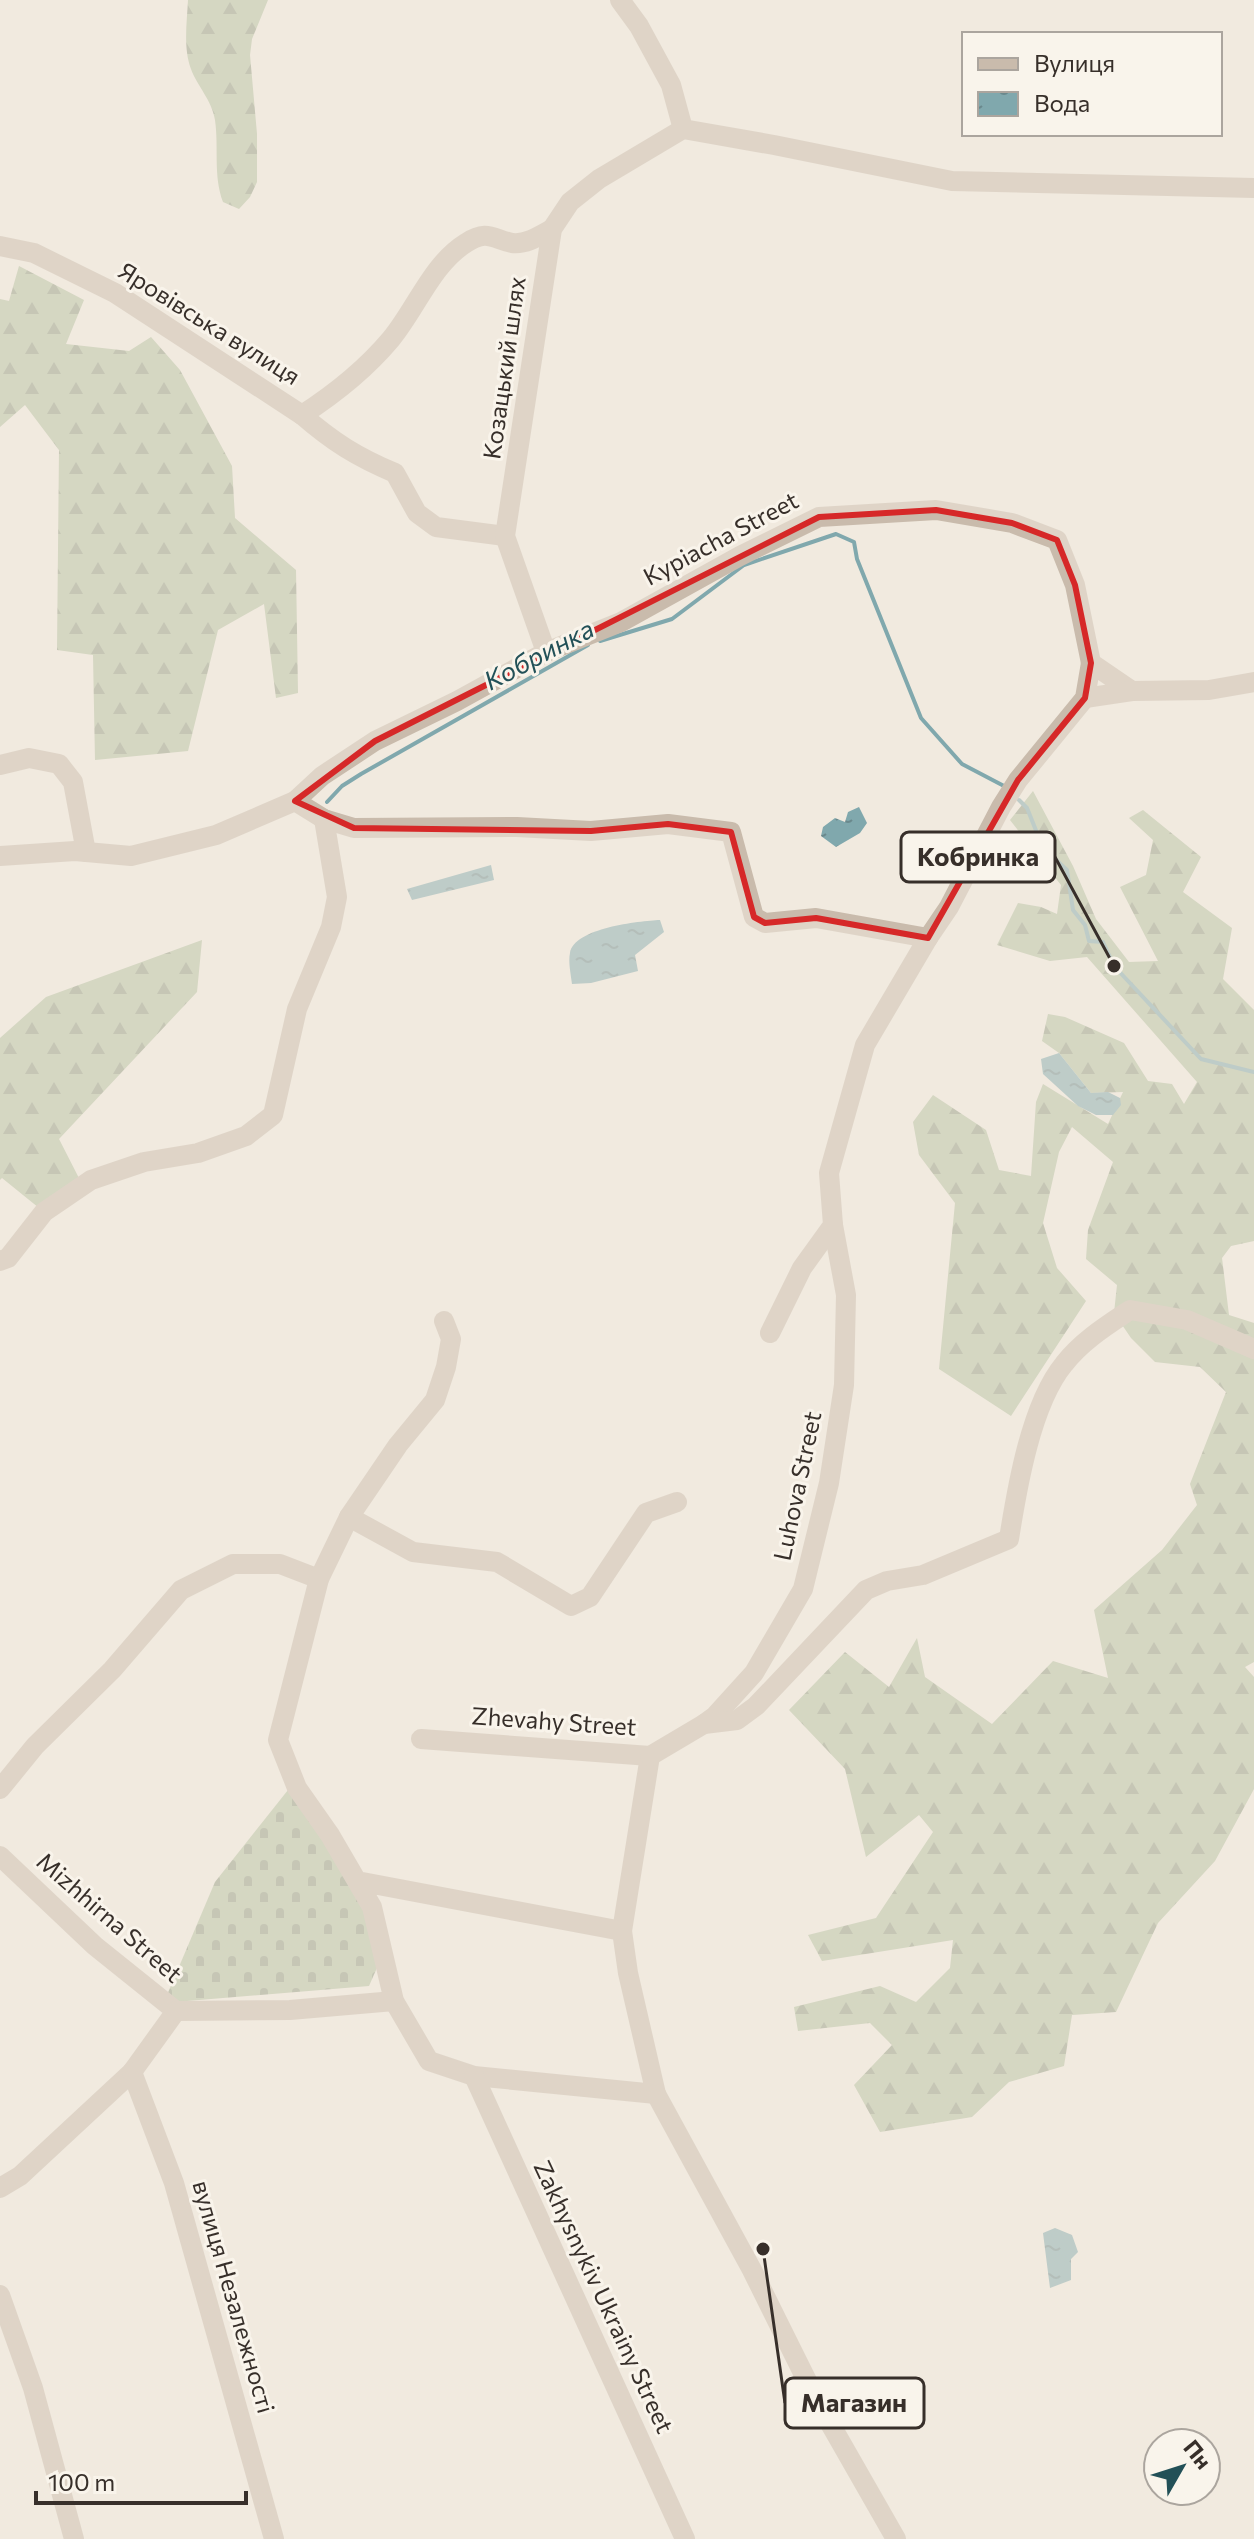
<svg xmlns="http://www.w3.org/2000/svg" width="1254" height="2539" font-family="Commissioner,sans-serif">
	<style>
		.forest { fill: url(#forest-firs) }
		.cemetery { fill: url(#cemetery-stones) }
		.water { fill: url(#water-ripples) }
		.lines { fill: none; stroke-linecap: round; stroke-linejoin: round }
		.stream { stroke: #80a8ad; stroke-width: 4 }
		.minor { stroke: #c9bbac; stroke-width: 20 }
		.marked { fill: none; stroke: #d62828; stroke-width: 6; stroke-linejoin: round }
		.labels { text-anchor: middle; stroke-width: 6; stroke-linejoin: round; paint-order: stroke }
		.street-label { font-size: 24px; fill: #372f2a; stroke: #f9f4eb }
		.water-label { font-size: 26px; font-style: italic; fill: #225057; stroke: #f9f4eb }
		.leader { fill: none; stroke: #372f2a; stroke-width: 3 }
		.callout-dot { fill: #372f2a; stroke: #f9f4eb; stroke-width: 3 }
		.callout { fill: #f9f4eb; stroke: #372f2a; stroke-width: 3 }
		.callout-label { font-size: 26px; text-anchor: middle; font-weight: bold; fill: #372f2a }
	</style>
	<defs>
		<pattern id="forest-firs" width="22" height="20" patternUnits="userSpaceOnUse" patternTransform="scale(2)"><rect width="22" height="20" fill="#b3c0a0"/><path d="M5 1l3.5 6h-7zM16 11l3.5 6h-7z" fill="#929c83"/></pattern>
		<pattern id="cemetery-stones" width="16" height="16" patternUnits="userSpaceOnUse" patternTransform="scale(2)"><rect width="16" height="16" fill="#b3c0a0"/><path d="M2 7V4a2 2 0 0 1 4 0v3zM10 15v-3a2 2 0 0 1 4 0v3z" fill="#929c83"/></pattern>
		<pattern id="water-ripples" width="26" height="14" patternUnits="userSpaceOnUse" patternTransform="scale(2)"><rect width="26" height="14" fill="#80a8ad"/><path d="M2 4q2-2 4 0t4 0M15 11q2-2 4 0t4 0" fill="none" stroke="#6a898d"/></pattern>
	</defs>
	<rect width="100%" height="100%" fill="#f1eadf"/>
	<g class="forest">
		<path d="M 188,0 L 268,0 L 252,39 L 250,55 L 257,134 L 257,182 L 250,197 L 239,209 L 223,202 C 213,175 219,148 215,120 C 212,100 197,86 191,69 C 183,48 187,22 188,0 Z"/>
		<polygon points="19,266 84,300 66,344 129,351 151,337 180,370 232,466 235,518 296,570 298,693 276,698 264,604 218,630 188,751 95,760 93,655 57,650 59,450 25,405 0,427 0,299 9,301"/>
		<polygon points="1033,791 1073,866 1096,919 1129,962 1158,961 1120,887 1146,875 1153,840 1129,818 1143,810 1201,857 1183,892 1232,928 1223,979 1254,1010 1254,1241 1231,1246 1222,1258 1229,1315 1254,1323 1254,1662 1245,1667 1254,1677 1254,1789 1215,1861 1158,1923 1116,2012 1072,2015 1064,2066 1009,2082 972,2117 880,2132 854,2085 892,2045 870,2023 798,2031 794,2007 880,1986 916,2002 950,1968 953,1940 822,1961 808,1935 876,1918 933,1832 919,1815 866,1857 845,1769 789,1710 845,1652 889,1687 917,1638 925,1677 992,1724 1053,1661 1108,1678 1094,1610 1162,1550 1197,1505 1190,1484 1226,1392 1200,1367 1155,1362 1131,1338 1114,1313 1117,1285 1086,1259 1088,1230 1113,1162 1072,1127 1059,1152 1043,1223 1057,1268 1086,1301 1011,1416 939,1369 955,1203 919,1155 913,1122 933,1095 986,1130 999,1170 1031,1176 1036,1102 1043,1084 1108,1124 1123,1092 1091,1093 1059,1053 1042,1041 1048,1014 1065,1017 1124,1043 1148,1081 1172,1084 1184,1104 1197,1082 1087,957 1050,961 997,945 1018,903 1041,907 1057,914 1061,885 1010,820"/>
		<polygon points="202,940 197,992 59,1139 83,1186 44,1212 2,1178 0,1180 0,1038 46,997"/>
	</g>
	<polygon class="cemetery" points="288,1790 336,1853 364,1907 380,1961 369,1986 175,2002 167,1995 215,1882"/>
	<g class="water">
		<polygon points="859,807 867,823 860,833 836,847 821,836 823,827 835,818 845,822 848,812"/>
		<polygon points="491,865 494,880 412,900 407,889"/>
		<path d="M 660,920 L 664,932 L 635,955 L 638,971 L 591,983 L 572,984 C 571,975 568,962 570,953 C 574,928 639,921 660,920 Z"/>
		<polygon points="1059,1053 1091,1093 1108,1092 1120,1098 1121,1105 1113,1115 1096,1115 1078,1106 1043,1074 1041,1059"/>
		<polygon points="1055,2228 1072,2235 1078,2252 1071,2259 1071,2280 1050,2288 1043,2233"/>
	</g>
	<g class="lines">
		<g class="stream">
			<polyline points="600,641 672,619 744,565 836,534 854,542 857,559 921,718 962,764 1004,786"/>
			<polyline points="1019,800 1027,808 1043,848 1067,870 1073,910 1085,925 1089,941 1103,942 1114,966 1201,1059 1254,1072"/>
			<polyline points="327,802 342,786 361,774 588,645"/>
		</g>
		<g class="minor">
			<polyline points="620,0 639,26 671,85 683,129"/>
			<path d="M 0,246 L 34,253 L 115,293 L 302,415 C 336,393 365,370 391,339 C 416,309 432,264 466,243 C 487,229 493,239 512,243 C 526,245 541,235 552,229"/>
			<path d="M 302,415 C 333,442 357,457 395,473 L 417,513 L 436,527 L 505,536"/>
			<polyline points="546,652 621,622 740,556 819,517 936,510 1012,523 1057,540 1075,585 1091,663 1132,691 1209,690 1254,682"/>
			<polyline points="1085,698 1132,691"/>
			<polyline points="0,765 29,758 59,764 73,782 86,852"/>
			<polyline points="295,801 324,819 354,828 517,827 591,831 668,824 731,832 754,917 765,923 816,918 928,938 949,907 1001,807 1018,780 1085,698 1091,663"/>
			<polyline points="0,856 75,851 131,856 216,835 295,801 322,776 375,741 457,701 546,652 505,536 552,229 570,202 599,179 683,129 774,145 952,181 1254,188"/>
			<polyline points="0,1261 8,1258 44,1212 91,1180 144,1162 198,1153 246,1136 273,1115 297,1009 331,927 337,897 324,819"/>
			<polyline points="770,1333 802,1268 833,1225 829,1173 865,1045 928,938"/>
			<polyline points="349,1517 413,1552 497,1562 571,1606 590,1597 646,1513 677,1502"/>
			<polyline points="704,1724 715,1716 754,1673 803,1589 829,1483 844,1385 846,1295 833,1225"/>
			<polyline points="421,1739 650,1756 622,1931"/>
			<path d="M 650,1756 L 704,1724 L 737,1720 L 756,1706 L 866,1590 L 887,1581 L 923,1575 L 1009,1539 C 1017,1488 1031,1404 1064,1364 C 1082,1341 1106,1326 1130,1310 L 1187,1320 L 1254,1349"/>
			<polyline points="0,1789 35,1746 112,1670 181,1590 233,1564 280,1564 319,1579"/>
			<polyline points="0,1856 95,1946 176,2011 132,2072 20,2176 0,2188"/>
			<polyline points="357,1881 622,1931 628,1973 656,2094 474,2076 429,2061 394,2001 372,1907 330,1835 297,1788 278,1740 319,1579 349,1517 398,1445 435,1400 446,1367 451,1339 444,1321"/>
			<polyline points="176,2011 290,2010 394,2001"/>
			<polyline points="132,2072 174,2183 274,2539"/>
			<polyline points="474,2076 685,2539"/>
			<polyline points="656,2094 752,2270 816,2399 896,2539"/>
			<polyline points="0,2295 33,2388 74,2539"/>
		</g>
	</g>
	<path d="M0 0H1254V2539H0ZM 936,510 L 1012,523 L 1057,540 L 1075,585 L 1091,663 L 1085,698 L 1018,780 L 928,938 L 816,918 L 765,923 L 754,917 L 731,832 L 668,824 L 591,831 L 354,828 L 295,801 L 375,741 L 819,517 Z" fill="#f1eadf" fill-opacity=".55" fill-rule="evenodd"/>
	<path class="marked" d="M 936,510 L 1012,523 L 1057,540 L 1075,585 L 1091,663 L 1085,698 L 1018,780 L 928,938 L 816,918 L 765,923 L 754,917 L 731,832 L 668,824 L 591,831 L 354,828 L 295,801 L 375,741 L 819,517 Z"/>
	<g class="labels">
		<g class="street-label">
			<text transform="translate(209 324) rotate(32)" y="8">Яровівська вулиця</text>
			<text transform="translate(505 368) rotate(-82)" y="8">Козацький шлях</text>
			<text transform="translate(721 539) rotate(-28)" y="8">Kypiacha Street</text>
			<text transform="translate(798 1486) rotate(-78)" y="8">Luhova Street</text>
			<text transform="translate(554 1722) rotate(4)" y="8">Zhevahy Street</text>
			<text transform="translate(109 1918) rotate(41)" y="8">Mizhhirna Street</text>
			<text transform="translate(233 2297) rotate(74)" y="8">вулиця Незалежності</text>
			<text transform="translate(603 2297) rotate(65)" y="8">Zakhysnykiv Ukrainy Street</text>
		</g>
		<g class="water-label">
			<text transform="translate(539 655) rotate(-28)" y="9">Кобринка</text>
		</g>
	</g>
	<path class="leader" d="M1114 966L1055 857M763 2249L785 2403"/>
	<g class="callout-dot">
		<circle cx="1114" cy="966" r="8"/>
		<circle cx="763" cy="2249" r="8"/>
	</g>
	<g class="callout">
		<rect x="901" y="832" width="154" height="50" rx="8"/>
		<rect x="785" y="2378" width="139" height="50" rx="8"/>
	</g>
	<g class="callout-label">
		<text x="978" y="866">Кобринка</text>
		<text x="854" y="2412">Магазин</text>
	</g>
	<rect x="962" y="32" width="260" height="104" fill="#f9f4eb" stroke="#aba59e" stroke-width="2"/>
	<rect x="978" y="58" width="40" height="12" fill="#c9bbac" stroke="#aba59e" stroke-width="2"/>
	<text x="1034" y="72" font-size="24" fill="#372f2a">Вулиця</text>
	<rect x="978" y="92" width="40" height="24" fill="url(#water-ripples)" stroke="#aba59e" stroke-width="2"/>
	<text x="1034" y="112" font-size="24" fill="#372f2a">Вода</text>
	<g transform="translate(1182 2467) rotate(51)"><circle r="38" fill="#f9f4eb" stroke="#aba59e" stroke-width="2"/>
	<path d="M0-6L14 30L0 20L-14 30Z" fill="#225057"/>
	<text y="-12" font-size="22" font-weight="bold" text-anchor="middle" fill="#372f2a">Пн</text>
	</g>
	<path d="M36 2491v12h210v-12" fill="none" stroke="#372f2a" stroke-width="4"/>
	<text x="48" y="2491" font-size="24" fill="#372f2a" stroke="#f9f4eb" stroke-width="6" paint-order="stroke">100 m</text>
</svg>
